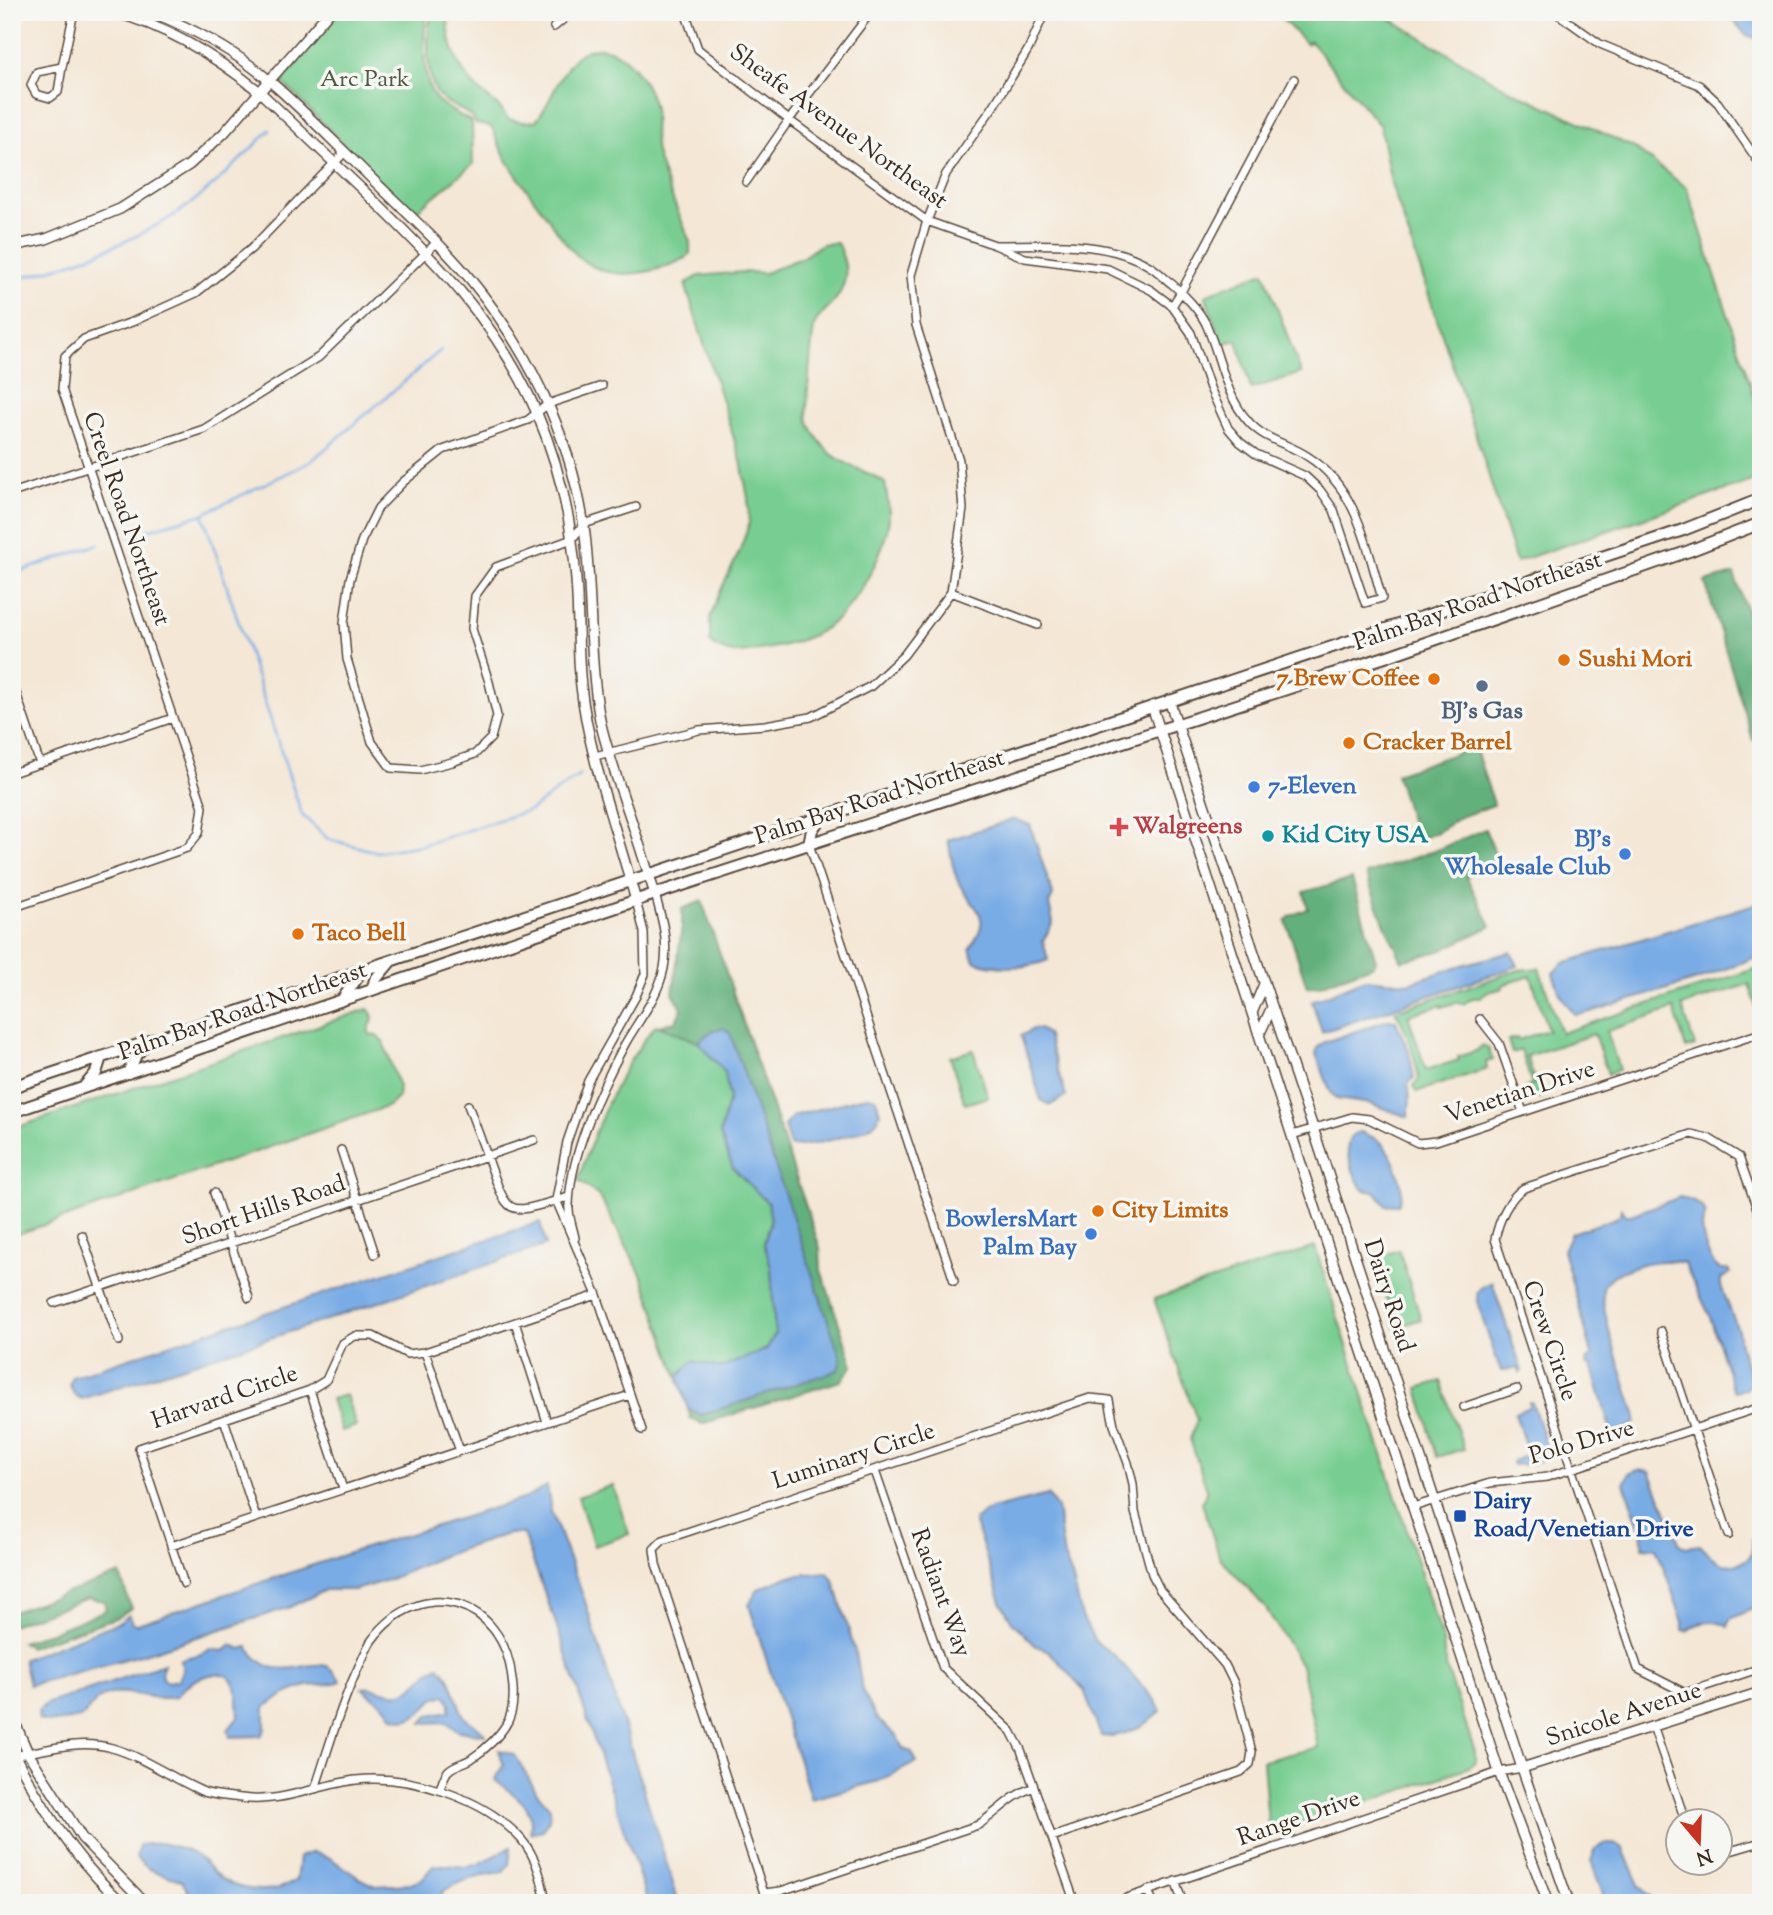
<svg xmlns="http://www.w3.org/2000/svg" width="1773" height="1915" font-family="'Sorts Mill Goudy',serif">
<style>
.green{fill:#78ce92;stroke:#5a7c58;stroke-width:2}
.forest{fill:#62b17c;stroke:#4e6e4d;stroke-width:2}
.water{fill:#79ace5;stroke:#5a6b82;stroke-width:2}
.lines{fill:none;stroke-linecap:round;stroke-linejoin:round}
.stream{stroke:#79ace5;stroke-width:2.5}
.minor-casing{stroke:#574639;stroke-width:10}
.tertiary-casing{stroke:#574639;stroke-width:12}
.secondary-casing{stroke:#574639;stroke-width:14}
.minor{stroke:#fff;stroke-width:7}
.tertiary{stroke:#fff;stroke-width:9}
.secondary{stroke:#fff;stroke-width:10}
.food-dot{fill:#e8710a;stroke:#f6f6f2;stroke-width:2.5}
.service-dot{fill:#5c6f8a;stroke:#f6f6f2;stroke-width:2.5}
.shop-dot{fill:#3f7fe0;stroke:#f6f6f2;stroke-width:2.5}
.health-dot{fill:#e0444e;stroke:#f6f6f2;stroke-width:2.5}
.culture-dot{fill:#0f9aa8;stroke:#f6f6f2;stroke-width:2.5}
.transit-dot{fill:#1a4fb4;stroke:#f6f6f2;stroke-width:2.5}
.labels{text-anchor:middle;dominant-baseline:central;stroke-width:7;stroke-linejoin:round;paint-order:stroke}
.park-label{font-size:24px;fill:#4d5b41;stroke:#f6f6f2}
.street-label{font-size:24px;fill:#3b2a1e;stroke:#f6f6f2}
.food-label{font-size:24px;font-weight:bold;fill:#c56008;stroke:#f6f6f2;text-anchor:start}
.service-label{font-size:24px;font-weight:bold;fill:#4e5e75;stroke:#f6f6f2}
.shop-label{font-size:24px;font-weight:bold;fill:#366cbe;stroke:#f6f6f2;text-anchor:end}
.health-label{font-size:24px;font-weight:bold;fill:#be3a42;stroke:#f6f6f2;text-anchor:start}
.culture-label{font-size:24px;font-weight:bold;fill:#0d838f;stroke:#f6f6f2;text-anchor:start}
.transit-label{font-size:24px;font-weight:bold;fill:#164399;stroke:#f6f6f2;text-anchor:start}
</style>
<rect width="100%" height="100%" fill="#f6f6f2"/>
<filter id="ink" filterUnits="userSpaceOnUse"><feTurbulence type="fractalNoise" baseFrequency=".0143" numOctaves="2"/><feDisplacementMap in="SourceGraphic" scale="14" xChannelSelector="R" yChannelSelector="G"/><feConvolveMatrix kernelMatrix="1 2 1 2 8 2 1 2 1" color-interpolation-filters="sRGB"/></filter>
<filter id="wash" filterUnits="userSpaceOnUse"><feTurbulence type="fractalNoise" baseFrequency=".00686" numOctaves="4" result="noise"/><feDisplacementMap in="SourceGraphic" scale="28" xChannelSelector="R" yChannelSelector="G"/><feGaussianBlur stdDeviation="1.57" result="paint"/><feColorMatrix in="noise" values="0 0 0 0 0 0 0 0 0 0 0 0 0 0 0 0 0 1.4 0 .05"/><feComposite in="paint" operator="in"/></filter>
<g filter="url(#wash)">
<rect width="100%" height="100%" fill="#f4e7d5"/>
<path class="green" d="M339 12H427C423 35 420 85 439 102 449 110 462 116 472 122L473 164 410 216 372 173 282 82Z
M431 12H448C447 43 458 72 481 92 495 105 497 102 508 119L523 122 536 121C552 102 561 67 580 54 614 31 649 79 654 109 656 123 652 138 656 152 664 183 679 212 690 242V253L686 258C654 274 609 284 579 257 564 244 554 226 542 210 523 184 502 158 492 127L476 124C472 111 452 108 441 98 424 82 427 34 431 12Z
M1275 12H1379L1504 87 1633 147 1687 188 1761 417V478L1516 562 1474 429 1391 183 1380 126 1310 41 1307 44Z
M837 243C847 263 850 279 836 299 830 307 820 313 815 324 812 333 805 411 808 420 811 430 822 445 829 452 846 467 867 470 885 483 886 493 889 505 889 515 889 532 881 551 874 566 848 618 823 640 765 649 742 653 729 658 710 642V618L719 594 739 553 749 524 748 498 741 461 686 287 687 283 699 276 743 272 765 273 803 257 822 244Z
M1264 272 1301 373 1251 389 1237 340 1222 344 1205 295Z
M1761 967V981L1759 982 1761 1020 1749 984 1682 1006 1695 1046 1686 1049 1674 1009 1607 1031 1619 1070 1608 1074 1594 1034 1527 1056 1536 1084 1543 1096 1537 1098 1525 1092V1088L1532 1085 1521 1050 1512 1053 1508 1040 1517 1038 1518 1040 1548 1030 1531 976 1502 985 1503 988 1485 993 1481 998H1473L1463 1004 1457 1002 1442 1007V1005L1408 1015 1426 1070 1459 1060 1458 1057 1476 1051 1483 1045 1488 1048 1493 1060 1486 1062 1487 1069 1416 1092 1414 1086 1419 1079C1414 1055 1409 1032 1395 1011L1519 970 1539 968 1561 1033Z
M368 1009 372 1014 373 1020 368 1030 371 1035 377 1036 383 1041 399 1087 398 1097 389 1106 12 1236V1129Z
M656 1025 698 1042 725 1072 729 1098 720 1134 733 1168 768 1203 771 1221 764 1243 771 1267 775 1334 767 1349 721 1368 693 1361 678 1377 643 1278 600 1197 578 1180C597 1125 617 1071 656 1025Z
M973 1050 988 1097 965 1104 950 1057Z
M1315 1247 1443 1642 1445 1663 1475 1752V1762L1469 1767 1269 1836 1263 1761 1318 1747 1301 1665 1265 1607 1220 1558 1202 1503 1207 1490 1190 1439 1197 1420 1154 1299Z
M1399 1250 1421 1319 1395 1328 1375 1258Z
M1441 1381 1464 1449 1437 1457 1418 1388Z
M346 1395 356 1426 341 1431 331 1399Z
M613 1485 629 1534 594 1546 578 1497Z"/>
<path class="forest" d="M1734 574 1761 653V743L1753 740 1705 582Z
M1475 747 1494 805 1460 817 1436 833 1416 840 1396 774Z
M1485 829 1498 860 1466 876 1491 926 1440 951 1402 961 1384 923 1366 874 1439 849Z
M1352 879 1376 961 1372 966 1320 985 1307 987 1286 921 1290 916 1308 909 1304 892Z
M702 901 820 1248 821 1270 853 1365 841 1381 702 1424 691 1419 688 1409 702 1415 837 1370 723 1028 712 1031 698 1042 659 1026 676 1021 682 1008 673 993 682 926V909Z
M120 1574 131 1608 118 1617 29 1647 21 1642 54 1631 106 1610 104 1601 88 1598 12 1625V1612Z"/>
<path class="water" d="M1726 12H1761V40L1746 35Z
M1014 819 1030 825 1053 895 1049 904 1053 922 1043 941 1048 960C1027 969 996 969 974 961L970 948C997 912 969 908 957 879 952 867 951 853 948 840Z
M1761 902V955L1700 979 1587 1013 1575 1015 1560 994 1553 973 1564 963Z
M1511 952 1518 966 1322 1032 1312 1001 1365 979 1409 983 1462 965Z
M1388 1020 1396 1021 1409 1052 1414 1078 1408 1084 1410 1099 1408 1117 1371 1104 1337 1099 1331 1093 1316 1054 1318 1047 1325 1042Z
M723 1028 730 1033 841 1359 838 1370 702 1415 688 1409 678 1377 693 1361 721 1368 767 1349 775 1334 771 1267 764 1243 771 1221 768 1203 733 1168 720 1134 729 1098 725 1072 698 1042 712 1031Z
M1033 1029H1039L1047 1034 1066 1096 1050 1105 1041 1100 1021 1036Z
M868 1096 876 1098 880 1114C879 1117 876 1122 874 1124 860 1134 806 1148 790 1146L784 1126 793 1116Z
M1361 1132C1370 1136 1379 1139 1385 1147 1394 1159 1408 1191 1398 1204L1386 1206 1376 1192 1363 1190C1355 1177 1334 1135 1361 1132Z
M1680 1197C1687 1200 1702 1203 1705 1211 1707 1216 1702 1221 1702 1226 1703 1241 1710 1273 1728 1270L1730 1273 1721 1279V1286L1738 1330 1740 1346 1752 1383 1745 1389 1735 1391 1733 1389 1709 1314 1684 1263C1667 1259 1646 1261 1631 1268 1621 1272 1609 1276 1604 1285 1596 1303 1629 1394 1636 1417V1423L1623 1430 1611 1431 1591 1365H1587L1586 1361 1592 1356 1590 1346 1563 1250 1571 1233 1616 1218 1620 1215 1621 1209 1626 1215H1631Z
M540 1222 546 1245 326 1320 82 1399 74 1395 70 1385 72 1377Z
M1492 1282 1522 1371 1520 1373 1518 1368 1501 1371C1497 1359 1473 1299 1478 1291 1480 1287 1488 1285 1492 1282Z
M1529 1402H1532L1550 1457 1529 1464 1513 1465 1512 1462 1528 1454 1515 1413 1529 1407Z
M1638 1470 1650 1472 1680 1545 1686 1547 1700 1545C1717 1564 1725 1571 1748 1559 1757 1548 1747 1532 1761 1523V1605L1730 1619 1728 1627C1717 1619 1698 1621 1687 1631L1683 1630V1622L1659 1555 1656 1548 1643 1547 1641 1531 1624 1483 1629 1473Z
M547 1486 551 1511 585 1601 679 1903H648L555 1621 523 1534H507L445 1555 388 1580 354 1590H325L290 1607 144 1654 29 1685 23 1659 120 1622 129 1615 132 1623 137 1624 355 1551 526 1498Z
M1048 1495 1057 1508 1064 1557 1072 1576 1082 1617 1095 1641 1115 1656 1155 1700 1161 1711C1150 1725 1119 1739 1101 1736L1084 1690 1049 1651 1036 1646 1012 1622 1001 1602 974 1520 991 1509Z
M827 1572 834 1581 857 1658 862 1690 877 1719 896 1735 903 1749 912 1752 917 1762 879 1781 811 1799 749 1605 758 1589 790 1576Z
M232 1645 241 1649 248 1647C274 1689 310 1655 330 1668 334 1671 338 1677 341 1681 329 1686 319 1684 307 1686 291 1690 278 1697 265 1707V1729L261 1736 230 1737 228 1730 239 1716C238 1706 239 1692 233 1682 222 1663 184 1682 176 1697 141 1704 111 1673 84 1716 70 1720 53 1725 39 1720L38 1711 46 1704 164 1664 161 1673 163 1679 168 1682 178 1680 183 1669 180 1660C191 1655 201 1657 210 1649L224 1651Z
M439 1666C455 1679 454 1699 464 1716 470 1725 479 1724 485 1735L459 1731 445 1722 422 1723 429 1715 450 1711V1703L446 1696C433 1695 431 1703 422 1711 418 1715 412 1718 406 1720L393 1717 387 1708 362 1688C375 1685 388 1696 401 1693 417 1689 424 1672 439 1666Z
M499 1750 515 1755 537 1793 550 1808 549 1820 543 1830 530 1833C536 1805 515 1796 495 1780L504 1766Z
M161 1843C173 1846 187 1849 197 1856 206 1863 213 1873 222 1879 242 1892 277 1895 296 1880L299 1857 313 1852 330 1858 359 1878 376 1886 411 1884 422 1879 433 1866 443 1865 466 1867 479 1864 511 1847 509 1864 503 1872C479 1875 462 1880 442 1892V1903H195L182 1881C160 1872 155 1876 136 1858L139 1845Z
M1603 1844H1613L1622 1847 1639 1885 1657 1903H1606L1591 1861 1595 1850Z"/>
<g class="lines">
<path class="stream" d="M12 279C63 270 139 239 182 210 214 187 242 158 270 130
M203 514 302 815 328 839 377 852 422 845 530 810 580 775
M129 535 203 514 310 462 441 350
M12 572H19L99 544"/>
</g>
</g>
<g filter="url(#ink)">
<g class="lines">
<g class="minor-casing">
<path id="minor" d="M685 12 698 49 789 120 927 221 995 245 1025 258 1108 269 1151 290 1172 306 1191 333 1210 388 1228 428 1240 442 1256 454 1305 476 1320 490 1334 510 1365 603 1382 598C1366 545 1357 487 1307 456 1287 443 1264 440 1248 421 1225 396 1220 355 1206 324 1199 310 1184 294 1172 284 1165 279 1159 272 1151 267 1106 239 1047 245 995 245
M1555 12 1600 44 1699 85 1718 103 1758 161H1761
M554 27 572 12
M62 67 58 92 50 98 36 94 31 85 37 72Z
M62 67 74 12
M746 182 789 120 871 12
M1172 306 1181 292 1294 79
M602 386 548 404 528 420 443 450 403 482 378 508 362 540 350 579 344 623 347 659 372 742 391 768 420 770 452 762 475 754 491 738 497 716 489 682 472 629 475 596 496 567 572 539 584 524 636 507
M12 493 204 429 319 357 437 242
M951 592 1038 625
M12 681 40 764
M595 756 699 730 765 725 811 717 871 686 904 655 951 592 963 509 959 460 916 325 911 275 927 221 946 174 993 107 1028 50 1045 12
M12 773 173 718
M809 844 954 1281
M636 901 644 932 645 974 636 996 588 1081 567 1142 556 1200 597 1295 642 1430
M12 908 187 848 199 833 203 807 62 389 65 356 84 339 132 322 196 293 251 249 345 152
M1480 1019 1499 1043 1523 1112
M468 1105 487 1156 534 1140
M1292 1135 1352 1117 1369 1119 1418 1143 1436 1141 1761 1033
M341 1150 375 1254
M214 1193 249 1298
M1761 1220 1739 1157 1708 1138 1691 1134 1524 1188C1508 1198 1499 1221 1495 1239L1638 1669 1685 1693 1761 1668
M82 1235 119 1341
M575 1238C573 1227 568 1216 569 1206 570 1154 600 1090 625 1044 639 1019 658 998 664 968 669 942 662 919 655 894
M54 1303 487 1156C510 1220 504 1215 569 1197
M515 1322 547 1422
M1661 1331 1729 1535
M425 1352 460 1451
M310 1390 343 1489
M1464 1407 1517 1389
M224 1419 256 1518
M875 1471 943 1668 1011 1731 1021 1750 1075 1903
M1413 1507 1490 1483 1547 1477 1761 1407
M171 1546 630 1395
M184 1584 139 1448 310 1390 326 1380 343 1343 355 1336H373L407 1354 425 1352 597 1295
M1653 1726 1685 1820
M13 1756C46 1750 78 1739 112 1748 142 1756 175 1780 204 1792 215 1796 229 1796 241 1798 280 1804 317 1785 356 1780 409 1774 485 1798 521 1839 537 1857 542 1880 546 1903
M1034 1787C1011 1795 998 1812 978 1825L781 1891 764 1893 656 1564 654 1549 663 1540 1090 1398 1109 1400 1114 1425 1128 1463 1133 1484 1135 1512 1152 1574 1160 1590 1225 1665 1234 1683 1252 1752 1250 1764 1241 1772 1052 1837
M315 1789C329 1747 341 1703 360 1664 364 1656 367 1647 372 1640 421 1574 504 1598 512 1679 514 1691 514 1709 508 1721 501 1735 485 1750 471 1759 465 1763 453 1765 448 1771 444 1775 442 1785 439 1790
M1720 1854 1761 1842
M1175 1881 1183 1903
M1148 1890 1153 1903
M1112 1903 1499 1772 1522 1768"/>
</g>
<g class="tertiary-casing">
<path id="tertiary" d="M113 12C167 26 218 58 261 93 297 127 332 161 368 195 436 261 497 322 536 411 559 464 572 522 576 580 579 615 577 651 581 686 589 759 617 830 636 901
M151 12C194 29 237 52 272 83 303 110 332 140 361 168 398 205 438 240 471 280 528 350 571 436 584 527 593 591 588 656 600 720 606 748 616 775 625 802 636 833 645 863 655 894
M12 246 46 239 120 209 189 165 224 133 329 12
M1169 700 1313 1128 1522 1768 1569 1903
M1152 706 1499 1772 1548 1903
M1252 1013 1264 984
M1259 1035 1272 1007
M12 1716 28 1753 82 1838 145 1903
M12 1750C40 1805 76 1862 123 1903
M1522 1768 1761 1692"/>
</g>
<g class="secondary-casing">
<path id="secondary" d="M809 844 812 830 821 817
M372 990 375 980 390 962
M342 1000 357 978 355 972
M128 1073 136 1055 146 1044
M12 1087 1683 530 1761 499
M84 1087 96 1073 101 1057
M12 1112 655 894 1388 656 1689 551 1761 523"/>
</g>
<use href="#minor" class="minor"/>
<use href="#tertiary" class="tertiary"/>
<use href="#secondary" class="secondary"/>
</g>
</g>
<g class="food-dot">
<circle cx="1564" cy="660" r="7"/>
<circle cx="1434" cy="679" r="7"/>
<circle cx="1349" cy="743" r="7"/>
<circle cx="298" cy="934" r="7"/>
<circle cx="1098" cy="1211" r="7"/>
</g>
<circle class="service-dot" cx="1482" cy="686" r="7"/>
<g class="shop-dot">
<circle cx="1254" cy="787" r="7"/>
<circle cx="1625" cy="854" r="7"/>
<circle cx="1091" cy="1234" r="7"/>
</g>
<path class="health-dot" d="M1115.5 816.5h7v7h7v7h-7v7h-7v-7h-7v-7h7z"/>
<circle class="culture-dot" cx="1268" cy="836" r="7"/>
<rect class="transit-dot" x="1453" y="1509" width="14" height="14" rx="3.5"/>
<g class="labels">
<g class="park-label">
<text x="365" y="80">Arc Park</text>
</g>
<g class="street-label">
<text transform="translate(838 127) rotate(36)">Sheafe Avenue Northeast</text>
<text transform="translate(126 519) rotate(71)">Creel Road Northeast</text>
<text transform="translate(1478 602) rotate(-19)">Palm Bay Road Northeast</text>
<text transform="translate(880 798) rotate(-18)">Palm Bay Road Northeast</text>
<text transform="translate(243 1012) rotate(-19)">Palm Bay Road Northeast</text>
<text transform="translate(1520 1093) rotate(-18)">Venetian Drive</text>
<text transform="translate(264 1211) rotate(-19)">Short Hills Road</text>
<text transform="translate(1388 1296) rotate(72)">Dairy Road</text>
<text transform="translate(1549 1341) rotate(71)">Crew Circle</text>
<text transform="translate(225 1398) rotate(-19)">Harvard Circle</text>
<text transform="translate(1582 1443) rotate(-16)">Polo Drive</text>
<text transform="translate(854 1457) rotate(-18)">Luminary Circle</text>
<text transform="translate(940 1593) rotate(70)">Radiant Way</text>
<text transform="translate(1624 1715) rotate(-18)">Snicole Avenue</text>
<text transform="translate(1299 1819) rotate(-19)">Range Drive</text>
</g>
<g class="food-label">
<text x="1578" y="660">Sushi Mori</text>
<text x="1420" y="679" text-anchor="end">7 Brew Coffee</text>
<text x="1363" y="743">Cracker Barrel</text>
<text x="312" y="934">Taco Bell</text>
<text x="1112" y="1211">City Limits</text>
</g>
<g class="service-label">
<text x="1482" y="712">BJ's Gas</text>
</g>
<g class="shop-label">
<text x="1268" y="787" text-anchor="start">7-Eleven</text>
<text x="1611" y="840">BJ's<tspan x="1611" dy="28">Wholesale Club</tspan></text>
<text x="1077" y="1220">BowlersMart<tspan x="1077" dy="28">Palm Bay</tspan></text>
</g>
<g class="health-label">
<text x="1133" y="827">Walgreens</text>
</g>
<g class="culture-label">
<text x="1282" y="836">Kid City USA</text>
</g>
<g class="transit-label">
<text x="1474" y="1502">Dairy<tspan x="1474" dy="28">Road/Venetian Drive</tspan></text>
</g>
</g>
<rect width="1773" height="1915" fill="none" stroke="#f6f6f2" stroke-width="42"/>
<g transform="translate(1699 1842) rotate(161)"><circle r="33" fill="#f6f6f2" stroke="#aba49d" stroke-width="2"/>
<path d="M0-5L12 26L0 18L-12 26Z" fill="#c8321e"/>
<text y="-10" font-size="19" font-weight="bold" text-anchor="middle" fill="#3b2a1e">N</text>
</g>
</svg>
